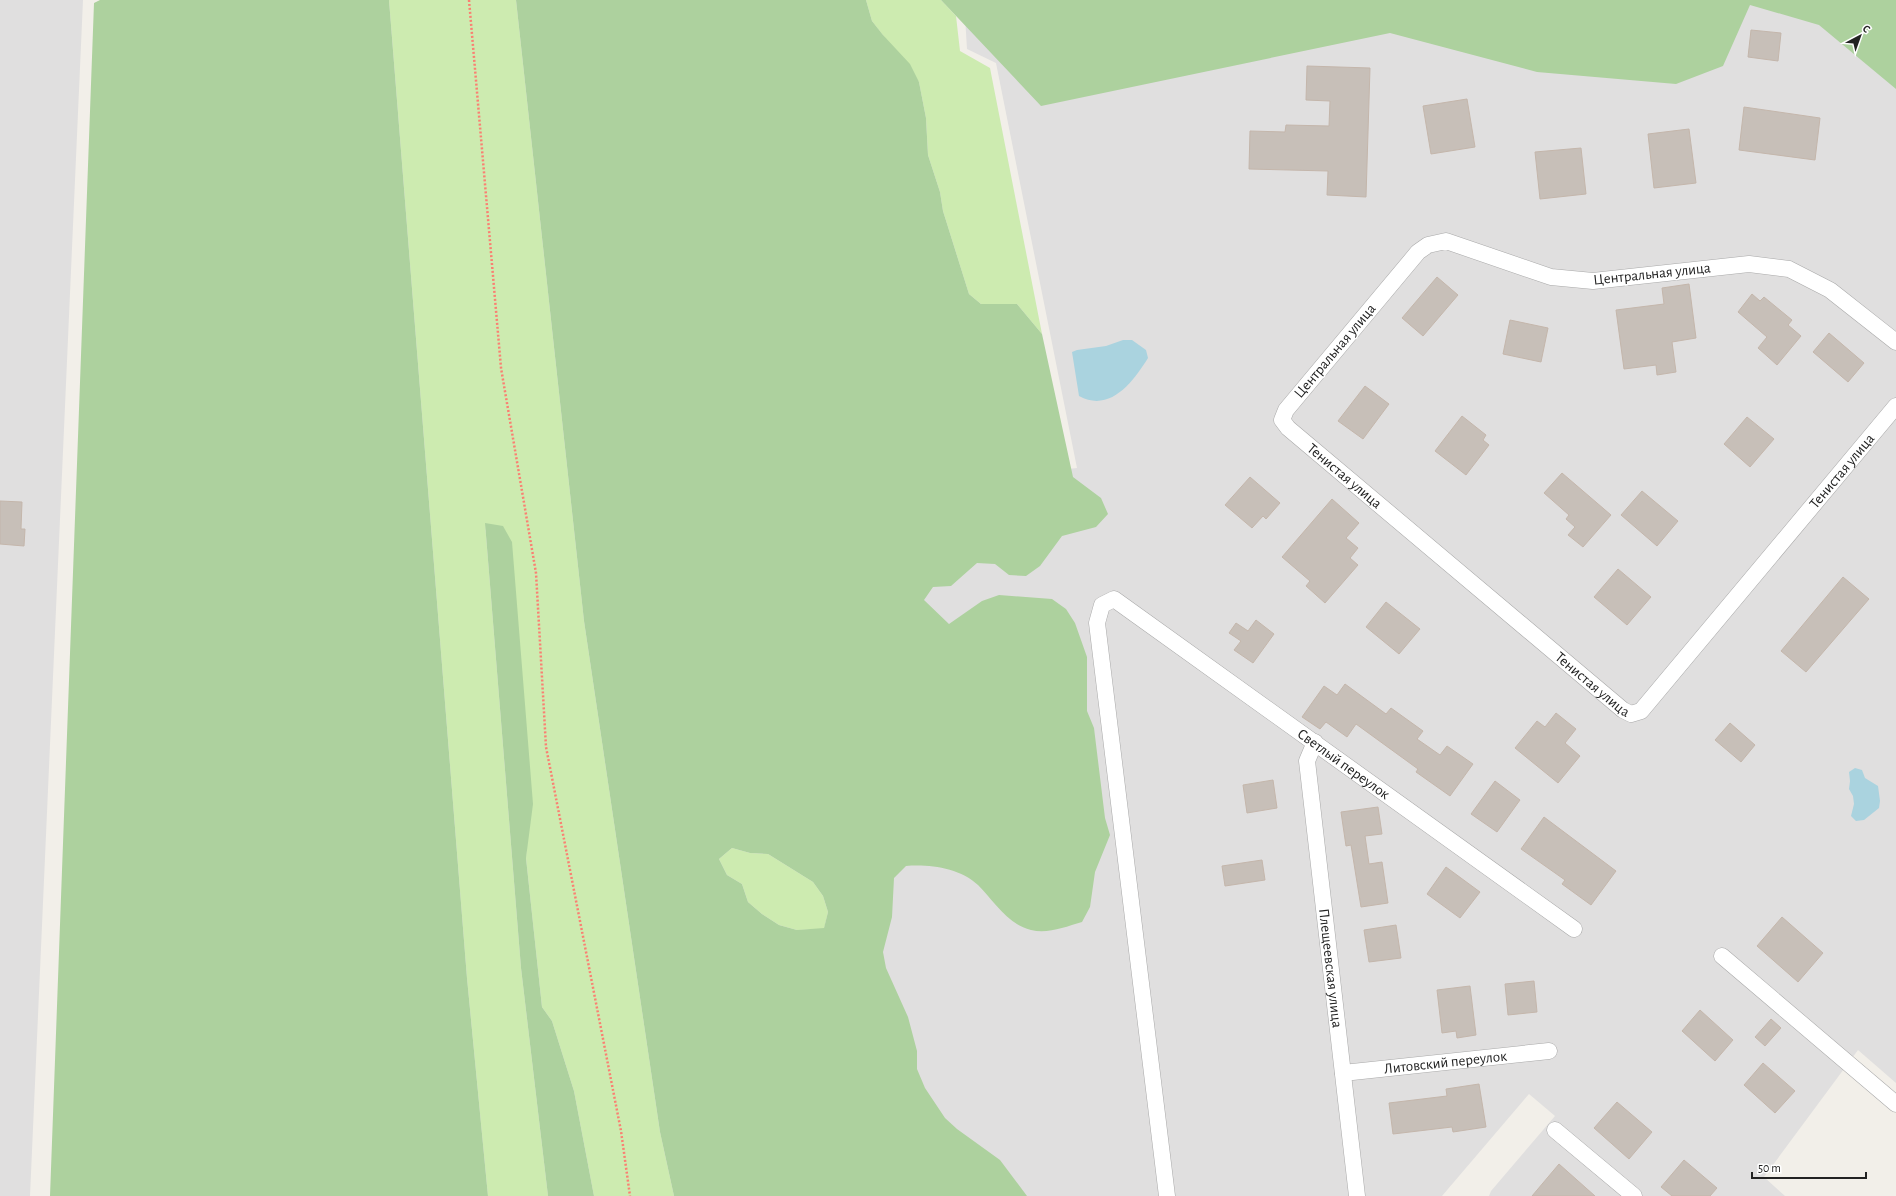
<svg xmlns="http://www.w3.org/2000/svg" width="1896" height="1196" font-family="'Alegreya Sans',sans-serif">
<style>
.residential{fill:#e0dfdf}
.grass{fill:#cdebb0}
.forest{fill:#add19e;fill-rule:evenodd}
.water{fill:#aad3df}
.building{fill:#c7bfb8;stroke:#c4b6ab}
.lines{fill:none;stroke-linecap:round;stroke-linejoin:round}
.minor-casing{stroke:#a9a9a9;stroke-width:17}
.path{stroke:#fa8072;stroke-width:2.5;stroke-dasharray:2 2;stroke-linecap:butt}
.minor{stroke:#fff;stroke-width:16}
.labels{text-anchor:middle;dominant-baseline:central;stroke-width:3;stroke-linejoin:round;paint-order:stroke}
.street-label{font-size:15px;fill:#222;stroke:#fff}
</style>
<rect width="100%" height="100%" fill="#f2efe9"/>
<path class="residential" d="M0 0H83L30 1196H0Z
M964 0H1807L1896 73V1083L1858 1050 1764 1177 1785 1196H1489L1491 1191 1555 1116 1529 1094 1442 1196H863L788 500 1077 468 996 63 967 49Z"/>
<path class="grass" d="M389 0H516L584 621 660 1132 674 1196H594L574 1091 552 1021 542 1007 526 858 527 841 485 523 521 968 548 1196H488L467 978Z
M866 0H941L956 16 960 51 990 68 1042 334 1017 304H981L969 294 943 211 940 192 928 155 926 118 919 82 872 21Z
M732 848 750 853 768 854 813 882 823 896 828 912 824 929 797 930 779 925 762 914 748 902 742 884 727 875 719 859Z"/>
<path class="forest" d="M100 0H389L467 978 488 1196H50L94 3Z
M516 0H866L872 21 883 35 910 64 919 82 926 118 928 155 940 192 943 211 969 294 981 304H1017L1042 334 1073 477 1101 498 1108 514 1096 527 1062 536 1040 566 1026 576 1009 575 995 564 977 563 951 586 933 587 924 600 949 624 982 601 999 595 1052 599 1066 609 1075 623 1087 657V711L1094 728 1105 818 1110 835 1095 872 1090 907 1082 922C1065 927 1048 934 1031 930 1007 924 994 901 978 885 960 868 929 864 906 866L894 878 892 917 883 952 886 968 908 1017 917 1051V1069L925 1088 945 1118 957 1129 1000 1160 1027 1196H674L660 1132 584 621ZM732 848 750 853 768 854 813 882 823 896 828 912 824 928 797 930 779 925 762 914 748 902 742 884 727 875 719 859Z
M941 0H1896V89L1819 25 1750 5 1723 66 1676 84 1537 72 1390 33 1041 106Z
M485 523 503 526 512 542 533 804 526 858 542 1007 552 1021 574 1091 594 1196H548L521 968Z"/>
<path class="water" d="M1123 340H1132L1146 350 1148 358C1133 382 1110 413 1079 396L1072 352 1077 350 1106 346Z
M1855 768 1862 770 1865 778 1878 786 1880 801 1879 808 1864 820 1856 821 1851 816 1854 804 1853 796 1849 789 1850 781 1849 772Z"/>
<path class="building" d="M1751 30 1781 33 1778 61 1748 57Z
M1307 66 1370 68 1366 197 1327 195 1328 171 1249 169 1250 131 1285 132 1286 125 1329 126 1330 101 1306 100Z
M1467 99 1475 147 1431 154 1423 106Z
M1744 107 1820 118 1815 160 1739 150Z
M1689 129 1696 183 1654 188 1648 134Z
M1581 148 1586 194 1540 199 1535 152Z
M1437 277 1458 295 1423 336 1402 318Z
M1689 284 1696 338 1672 342 1676 372 1657 375 1656 365 1624 369 1616 310 1664 304 1662 288Z
M1752 294 1760 301 1764 297 1792 320 1788 325 1801 336 1777 365 1758 348 1767 337 1738 312Z
M1510 320 1548 328 1541 362 1503 354Z
M1829 333 1864 363 1848 382 1813 352Z
M1365 386 1389 404 1363 439 1338 421Z
M1462 416 1486 435 1483 440 1489 445 1466 475 1435 451Z
M1747 417 1774 439 1750 467 1724 444Z
M1562 473 1611 515 1583 547 1568 535 1575 527 1566 519 1569 515 1544 493Z
M1250 477 1280 503 1266 519 1263 516 1252 528 1225 505Z
M1642 491 1678 521 1657 546 1621 515Z
M1332 499 1359 523 1346 538 1358 548 1350 558 1358 565 1325 603 1306 586 1310 581 1282 557Z
M0 501 22 502 21 529H25L24 546 0 544Z
M1618 569 1651 597 1627 625 1594 597Z
M1843 577 1869 599 1806 672 1781 651Z
M1386 602 1420 629 1399 654 1366 627Z
M1256 620 1274 634 1253 663 1234 650 1241 641 1229 633 1236 623 1248 631Z
M1345 684 1386 714 1391 708 1423 731 1417 739 1440 755 1447 746 1473 764 1450 796 1416 772 1418 769 1356 724 1347 737 1326 722 1320 729 1302 717 1324 686 1337 695Z
M1556 713 1576 729 1565 743 1580 756 1558 783 1515 748 1537 721 1545 727Z
M1730 723 1755 745 1741 762 1715 740Z
M1273 780 1277 808 1247 813 1243 785Z
M1495 781 1520 800 1497 832 1471 814Z
M1378 807 1382 834 1365 836 1369 864 1382 862 1388 903 1361 907 1351 845 1346 846 1341 812Z
M1544 817 1616 871 1591 905 1562 884 1565 880 1521 849Z
M1262 860 1265 880 1225 886 1222 866Z
M1446 867 1480 892 1460 918 1427 894Z
M1782 917 1823 953 1798 982 1757 946Z
M1396 925 1401 958 1369 962 1364 930Z
M1534 981 1537 1012 1508 1015 1505 984Z
M1470 986 1476 1035 1457 1038 1456 1031 1442 1033 1437 990Z
M1700 1010 1733 1040 1715 1061 1682 1031Z
M1771 1019 1781 1028 1765 1046 1755 1037Z
M1763 1063 1795 1091 1775 1113 1744 1085Z
M1479 1084 1486 1127 1453 1132 1452 1127 1393 1134 1389 1103 1447 1096 1446 1089Z
M1617 1102 1652 1132 1629 1159 1594 1128Z
M1684 1160 1717 1188 1710 1196H1672L1661 1187Z
M1559 1164 1595 1196H1532Z"/>
<g class="lines">
<g class="minor-casing">
<g id="minor">
<path id="s1" d="M1896 342 1830 290 1789 269 1749 264 1593 281 1551 277 1446 241 1428 245 1418 252 1286 410 1282 420 1288 428 1623 710 1631 714 1641 711 1896 406"/>
<path id="s2" d="M1315 742 1307 761 1357 1196"/>
<path d="M1722 956 1896 1104"/>
<path id="s3" d="M1343 1073 1549 1051"/>
<path d="M1555 1130 1634 1196"/>
<path id="s4" d="M1167 1196 1097 623 1102 605 1114 599 1574 929"/>
</g>
</g>
<path class="path" d="M469 0 501 368 536 573 546 747 621 1131 630 1196"/>
<use href="#minor" class="minor"/>
</g>
<g class="labels">
<g class="street-label">
<text transform="translate(1652 274) rotate(-6)">Центральная улица</text>
<text transform="translate(1335 351) rotate(-50)">Центральная улица</text>
<text stroke="none"><textPath href="#s1" startOffset="1508">Тенистая улица</textPath></text>
<text stroke="none"><textPath href="#s1" startOffset="812">Тенистая улица</textPath></text>
<text stroke="none"><textPath href="#s1" startOffset="1136">Тенистая улица</textPath></text>
<text stroke="none"><textPath href="#s4" startOffset="892">Светлый переулок</textPath></text>
<text stroke="none"><textPath href="#s2" startOffset="229">Плещеевская улица</textPath></text>
<text stroke="none"><textPath href="#s3" startOffset="103">Литовский переулок</textPath></text>
</g>
</g>
<g transform="translate(1860 36) rotate(41)" stroke="#ffffff" stroke-width="3" paint-order="stroke">
<path d="M0-3L7 15L0 10L-7 15Z" fill="#222222"/>
<text y="-6" font-size="11" font-weight="bold" text-anchor="middle" fill="#222222">С</text>
</g>
<path d="M1752 1172v6h114v-6" fill="none" stroke="#222222" stroke-width="2"/>
<text x="1758" y="1172" font-size="12" fill="#222222" stroke="#ffffff" stroke-width="3" paint-order="stroke">50 m</text>
</svg>
